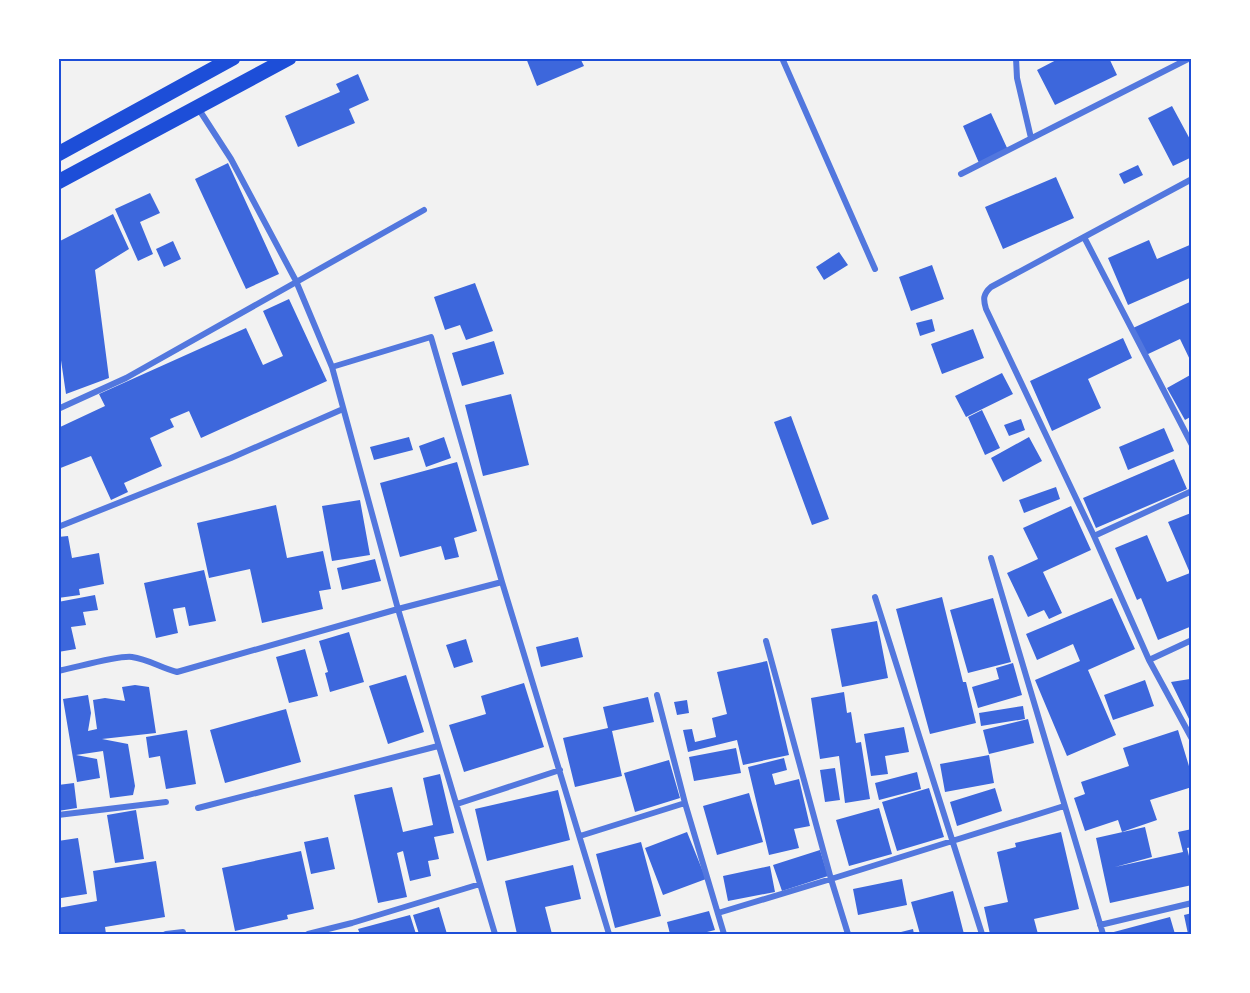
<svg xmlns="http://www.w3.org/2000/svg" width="1250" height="993" font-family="'Source Serif 4',serif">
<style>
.building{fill:#3d67dc}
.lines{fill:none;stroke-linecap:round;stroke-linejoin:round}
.minor{stroke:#5277de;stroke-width:6}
.primary{stroke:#1d4ed8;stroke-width:15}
.neatline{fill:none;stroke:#1d4ed8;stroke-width:2}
</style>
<rect width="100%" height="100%" fill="#f2f2f2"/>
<path class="building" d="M526 58H580L584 66 537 86Z
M1060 58H1109L1117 75 1055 105 1037 70Z
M358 74 369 100 349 109 355 123 298 147 285 116 340 92 336 84Z
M1172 106 1192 143V157L1173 166 1148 118Z
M991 113 1008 150 979 163 963 126Z
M228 163 279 274 246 289 195 179Z
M1138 165 1143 175 1124 184 1119 174Z
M1056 177 1074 218 1003 249 985 207Z
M150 193 160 213 140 222 153 254 138 261 115 209Z
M113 214 129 249 95 270 109 378 66 394 58 340V242Z
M1149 240 1157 259 1192 244V277L1128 305 1108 258Z
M173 241 181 259 164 267 156 249Z
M839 252 848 265 824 280 816 267Z
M932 265 944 299 911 311 899 277Z
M475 283 493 331 466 340 460 325 445 330 434 297Z
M289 299 327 381 201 438 189 411 170 419 174 427 150 438 162 466 124 483 128 492 111 500 91 456 58 469V428L105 406 99 394 246 328 263 365 283 356 263 311Z
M1192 301V328L1189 329 1192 333V364L1180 339 1146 355 1133 328Z
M932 319 935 331 920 336 916 323Z
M973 329 984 358 942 374 931 344Z
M1123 338 1132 358 1088 379 1101 408 1052 431 1030 381Z
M494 341 504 374 462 386 452 353Z
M1002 373 1013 394 966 417 955 396Z
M1192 374V416L1185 420 1167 388Z
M511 394 529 465 483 476 465 405Z
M982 410 1000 448 985 455 968 417Z
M791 416 829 519 812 525 774 422Z
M1021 419 1025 430 1009 436 1004 425Z
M1164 428 1174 451 1128 470 1119 447Z
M409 437 413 450 374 460 370 447Z
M444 437 451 458 426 467 419 446Z
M1029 437 1042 461 1003 482 991 458Z
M1174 459 1187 489 1096 528 1083 498Z
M457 462 477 531 454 538 459 557 445 560 441 546 400 557 380 483Z
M1056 487 1060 499 1024 513 1019 500Z
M360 500 370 555 332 561 322 506Z
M276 505 287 558 323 551 331 589 319 591 323 609 262 623 250 569 209 578 197 523Z
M1071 506 1091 550 1043 572 1062 613 1049 619 1044 610 1028 617 1007 573 1038 559 1023 528Z
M1191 513 1192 626 1158 640 1141 598 1137 600 1115 548 1147 535 1167 582 1190 573 1168 522Z
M68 536 72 558 99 553 104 584 79 589 80 595 58 598V537Z
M375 559 381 581 342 590 337 568Z
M204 570 216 621 189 626 185 607 173 609 178 633 156 638 144 583Z
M95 595 98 610 83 612 86 625 71 627 76 649 58 652V602Z
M942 597 963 682H966L976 723 930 734 896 609Z
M993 598 1011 662 968 673 950 610Z
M1112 598 1135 649 1088 670 1116 735 1067 756 1035 680 1080 661 1073 644 1037 660 1026 634Z
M877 621 888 678 842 687 831 629Z
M349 632 364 682 330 692 325 673 328 672 319 641Z
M578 637 583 657 541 667 536 647Z
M466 639 473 662 454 668 446 645Z
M305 649 318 696 289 703 276 657Z
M767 661 789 755 743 765 737 740 688 752 683 730 692 729 695 742 716 737 712 718 727 714 717 672Z
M1013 663 1022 695 978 708 972 687 999 679 996 668Z
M406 675 424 732 388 744 369 686Z
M1190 679 1192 721H1190L1171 682Z
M1145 680 1154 706 1113 720 1104 695Z
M524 683 544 747 464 772 449 725 486 714 481 696Z
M135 685 149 687 156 733 102 739 128 744 135 786 133 795 110 798 103 751 76 755 97 759 100 778 77 782 63 699 88 695 91 713 88 731 97 729 93 700 105 698 125 701 122 687Z
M844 692 847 713 851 712 856 743 861 742 870 799 845 803 839 756 820 759 811 698Z
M648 697 654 722 612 731 622 776 575 787 563 738 608 728 603 707Z
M687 700 689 713 677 715 674 702Z
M1023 706 1025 719 981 726 979 713Z
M286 709 301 762 225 783 210 730Z
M1028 719 1034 743 989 754 983 730Z
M904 727 909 752 885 756 888 774 871 776 864 734Z
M187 730 196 784 166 789 160 756 149 758 146 737Z
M1178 730 1192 776V787L1150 800 1157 820 1122 832 1118 820 1085 831 1074 798 1085 794 1081 782 1129 766 1123 748Z
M736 748 741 773 694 781 689 757Z
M989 755 994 783 945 792 940 764Z
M784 758 787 770 772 774 775 785 799 779 810 826 794 829 799 848 769 855 748 767Z
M669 760 680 798 635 812 624 773Z
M835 768 840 800 825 802 820 770Z
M917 772 921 789 879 800 875 783Z
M440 774 454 833 434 837 439 859 428 861 431 876 410 881 403 851 397 853 407 897 378 903 354 795 392 787 403 832 433 825 423 778Z
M74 783 77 808 58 811V785Z
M929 788 944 837 897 851 882 802Z
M995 788 1002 811 957 826 950 802Z
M558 790 570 840 487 861 475 809Z
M749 793 763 842 717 855 703 806Z
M879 808 892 854 849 866 836 820Z
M136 810 144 859 115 863 107 815Z
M1145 827 1152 857 1115 867 1183 852 1178 832 1192 829V847L1187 848 1192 868V885L1110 903 1096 838Z
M687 832 706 879 663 895 645 848Z
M1061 832 1079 909 1034 919 1038 934H990L984 907 1008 902 997 852 1016 847 1015 843Z
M328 837 335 869 311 874 304 842Z
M78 838 87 894 61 898 58 882V841Z
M641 842 661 916 615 928 596 854Z
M820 850 828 876 782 891 773 865Z
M301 851 314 909 287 915 288 919 235 931 222 868Z
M156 861 165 917 105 927 106 934H58V908L97 901 93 871Z
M573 865 581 899 545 907 552 934H517L505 881Z
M770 866 775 892 728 901 723 876Z
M902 879 907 905 858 915 853 889Z
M953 891 964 934H920L911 902Z
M439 907 447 934H419L413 915Z
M709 911 715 930 699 934H670L667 922Z
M1192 913V934H1188L1184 915Z
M410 915 416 934H360L358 929Z
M1170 917 1175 934H1110V933Z
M913 929 914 934H893Z"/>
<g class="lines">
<path class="minor" d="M782 58 875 269
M1016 58 1017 78 1031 138
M198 108 231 159 296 281 332 367 431 337 502 582 609 934
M961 174 1190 58
M1192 179 991 287C983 294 983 299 986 309L1094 536 1149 660 1192 739
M1084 237 1192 445
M332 367 398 609 495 934
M58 409 126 378 424 210
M58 527 231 458 343 409
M1094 536 1192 491
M991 558 1103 934
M875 597 982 934
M766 641 831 879 1064 806
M1149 660 1192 640
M58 671C75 668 118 655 132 657 148 659 161 668 177 672L398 609 502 582
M657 695 685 803 724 934
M457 804 560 770
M198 808 438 746
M58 815 166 802
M580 836 685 803
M718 913 831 879 848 934
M1100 925 1192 903
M166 934 183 932
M308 934 352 923 480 884"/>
<path class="primary" d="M58 154 233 58
M58 182 289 58"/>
</g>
<rect width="1250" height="993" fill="none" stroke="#ffffff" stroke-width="120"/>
<rect x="60" y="60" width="1130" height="873" class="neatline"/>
</svg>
